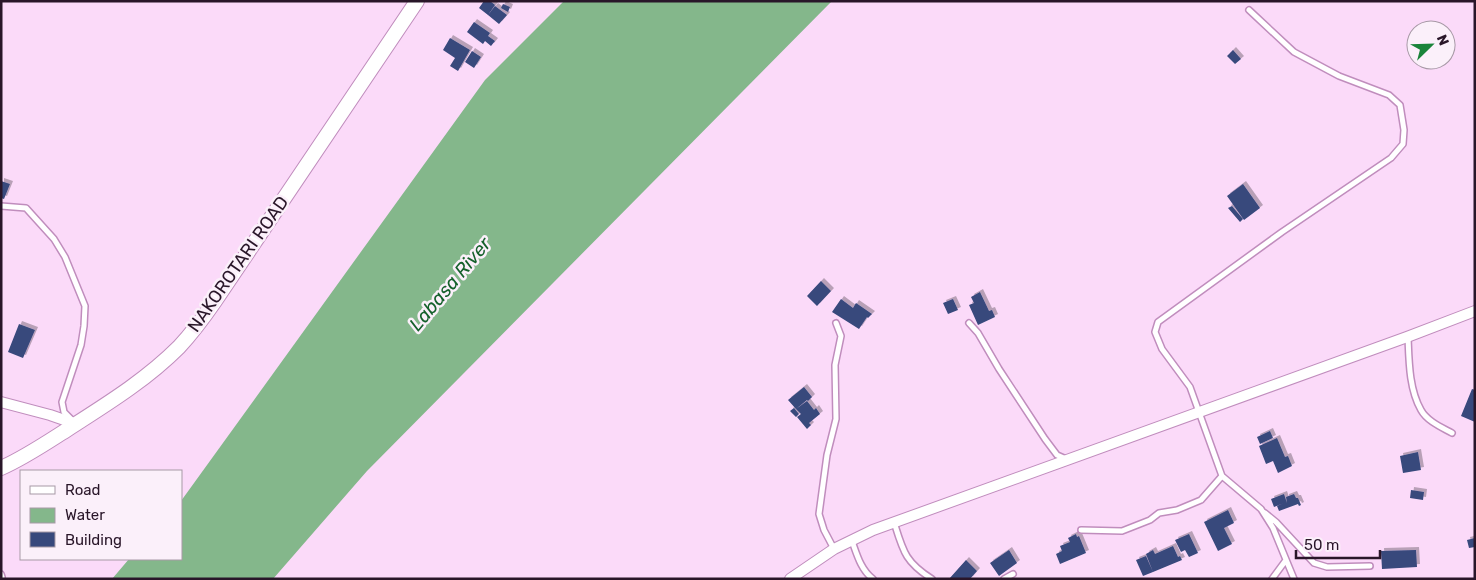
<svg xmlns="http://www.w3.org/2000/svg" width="1476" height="580" font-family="Rubik,sans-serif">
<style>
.water{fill:#84b78b}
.building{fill:#37487c;filter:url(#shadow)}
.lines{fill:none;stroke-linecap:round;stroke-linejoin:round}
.lane-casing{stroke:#c08dbd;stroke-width:8}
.street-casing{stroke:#c08dbd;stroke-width:12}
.secondary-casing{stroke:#c08dbd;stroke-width:16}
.lane{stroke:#fff;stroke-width:5}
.street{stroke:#fff;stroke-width:10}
.secondary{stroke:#fff;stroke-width:14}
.labels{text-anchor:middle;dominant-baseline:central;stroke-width:5;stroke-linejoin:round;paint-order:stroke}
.street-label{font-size:18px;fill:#291629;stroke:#fbf0fa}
.water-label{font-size:19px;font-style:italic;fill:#15612b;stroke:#fbf0fa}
</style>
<defs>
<filter id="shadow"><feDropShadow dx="3" dy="-3" stdDeviation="0" flood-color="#0004"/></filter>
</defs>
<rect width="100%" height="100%" fill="#fbdaf9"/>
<path class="water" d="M564 1H832L367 471 273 579H112L129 559H181V501L485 80Z"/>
<path class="building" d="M484 1H490L495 5 488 15 479 8Z
M503 4 510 7 508 12 501 8Z
M495 6 507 15 499 24 488 15Z
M474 22 490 33 488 36 495 41 491 46 485 41 483 44 467 32Z
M450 38 470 50 458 71 450 66 455 58 443 50Z
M1233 50 1241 59 1235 64 1227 56Z
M472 51 481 57 474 68 465 62Z
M1 181 10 184 4 199 1 198Z
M1243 184 1260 208 1244 220 1227 196Z
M1232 206 1243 219 1240 222 1228 208Z
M821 281 831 291 817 306 807 296Z
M980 292 989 311 992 310 995 317 978 325 969 305 974 303 971 297Z
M841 299 853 308 856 303 872 314 868 318 867 317 859 329 832 312Z
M953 299 958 310 948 314 943 303Z
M19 324 35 330 23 358 8 352Z
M804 387 812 397 808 401 807 400 796 409 788 400Z
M1472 389 1475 390V422L1461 416Z
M807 401 814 410 816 408 820 414 809 423 811 425 807 429 797 417 801 414 796 409Z
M794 408 799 414 796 417 790 411Z
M1270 431 1273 438 1260 444 1257 437Z
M1277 438 1285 457 1288 456 1292 466 1278 473 1273 461 1266 464 1259 446Z
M1418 452 1421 470 1403 473 1400 456Z
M1411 490 1424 492 1423 500 1410 498Z
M1284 494 1287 503 1286 497 1294 494 1296 498H1298L1301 505 1299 506 1298 504 1279 511 1277 506 1284 503 1274 507 1271 499Z
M1228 510 1234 523 1224 528 1232 544 1218 551 1204 522Z
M1076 534 1077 537 1079 536 1086 553 1060 564 1056 554 1062 551 1060 546 1070 542 1068 538Z
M1189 534 1198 553 1189 557 1185 550 1181 552 1175 540Z
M1475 538V547L1469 548 1467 540Z
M1173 546 1178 557 1180 556 1182 560 1153 572 1146 554 1153 550 1155 554Z
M1009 550 1017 563 999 576 990 563Z
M1416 550 1417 567 1382 569 1381 551Z
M1146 556 1153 572 1143 576 1136 560Z
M966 560 977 571 970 579H949Z"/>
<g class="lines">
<g class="lane-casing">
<path id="lane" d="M1249 10 1294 52 1339 76 1389 95 1400 105 1404 130 1403 144 1391 158 1282 232 1158 322 1155 332 1162 349 1190 387 1222 476 1261 509 1273 528 1294 579
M1 206 26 208 54 239 65 257 85 306 84 326 81 345 62 402 64 412 72 420
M969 323 978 333 999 369 1045 439 1057 455 1066 459
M1408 337C1409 361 1409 389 1421 410 1427 421 1441 427 1452 433
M1265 513 1276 522 1314 563 1327 567 1370 566
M894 522C903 551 905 562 932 579
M1081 530 1122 531 1150 520 1159 513 1177 510 1201 500 1222 476
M852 541C857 555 861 570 873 579
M834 549 824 530 819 514 827 455 836 419 835 365 841 336 836 323
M1 574 2 577
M1004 579 1013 574
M1272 579 1286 560"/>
</g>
<g class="street-casing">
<path id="street" d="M1 402 50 415 76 424
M790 579 834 549 873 530 1407 337 1475 311"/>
</g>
<g class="secondary-casing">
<path id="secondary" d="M1 468C24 458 46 443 68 429 107 404 146 380 179 347 192 333 204 317 215 301L417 1"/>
</g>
<use href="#lane" class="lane"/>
<use href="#street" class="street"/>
<use href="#secondary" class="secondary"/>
</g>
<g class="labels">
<g class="street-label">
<text transform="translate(238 264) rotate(-55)">NAKOROTARI ROAD</text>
</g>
<g class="water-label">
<text transform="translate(450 284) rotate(-50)">Labasa River</text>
</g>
</g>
<rect width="1476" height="580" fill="none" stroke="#291629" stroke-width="5"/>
<rect x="20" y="470" width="162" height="90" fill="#fbf0fa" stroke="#a799a6"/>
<rect x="30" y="486" width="25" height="8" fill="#ffffff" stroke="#a799a6"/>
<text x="65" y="495" font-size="15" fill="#291629">Road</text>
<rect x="30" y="508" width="25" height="15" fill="#84b78b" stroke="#a799a6"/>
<text x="65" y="520" font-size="15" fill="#291629">Water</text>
<rect x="30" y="532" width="25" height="15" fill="#37487c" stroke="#a799a6"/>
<text x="65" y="545" font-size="15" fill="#291629">Building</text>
<g transform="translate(1431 45) rotate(67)"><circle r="24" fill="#fbf0fa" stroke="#a799a6"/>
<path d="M0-4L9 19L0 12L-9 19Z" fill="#1a843a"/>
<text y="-8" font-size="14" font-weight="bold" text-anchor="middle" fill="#291629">N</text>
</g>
<path d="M1296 550v8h84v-8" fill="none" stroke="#291629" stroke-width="2.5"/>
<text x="1304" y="550" font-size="15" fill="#291629" stroke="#fbf0fa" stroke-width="4" paint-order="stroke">50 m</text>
</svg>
